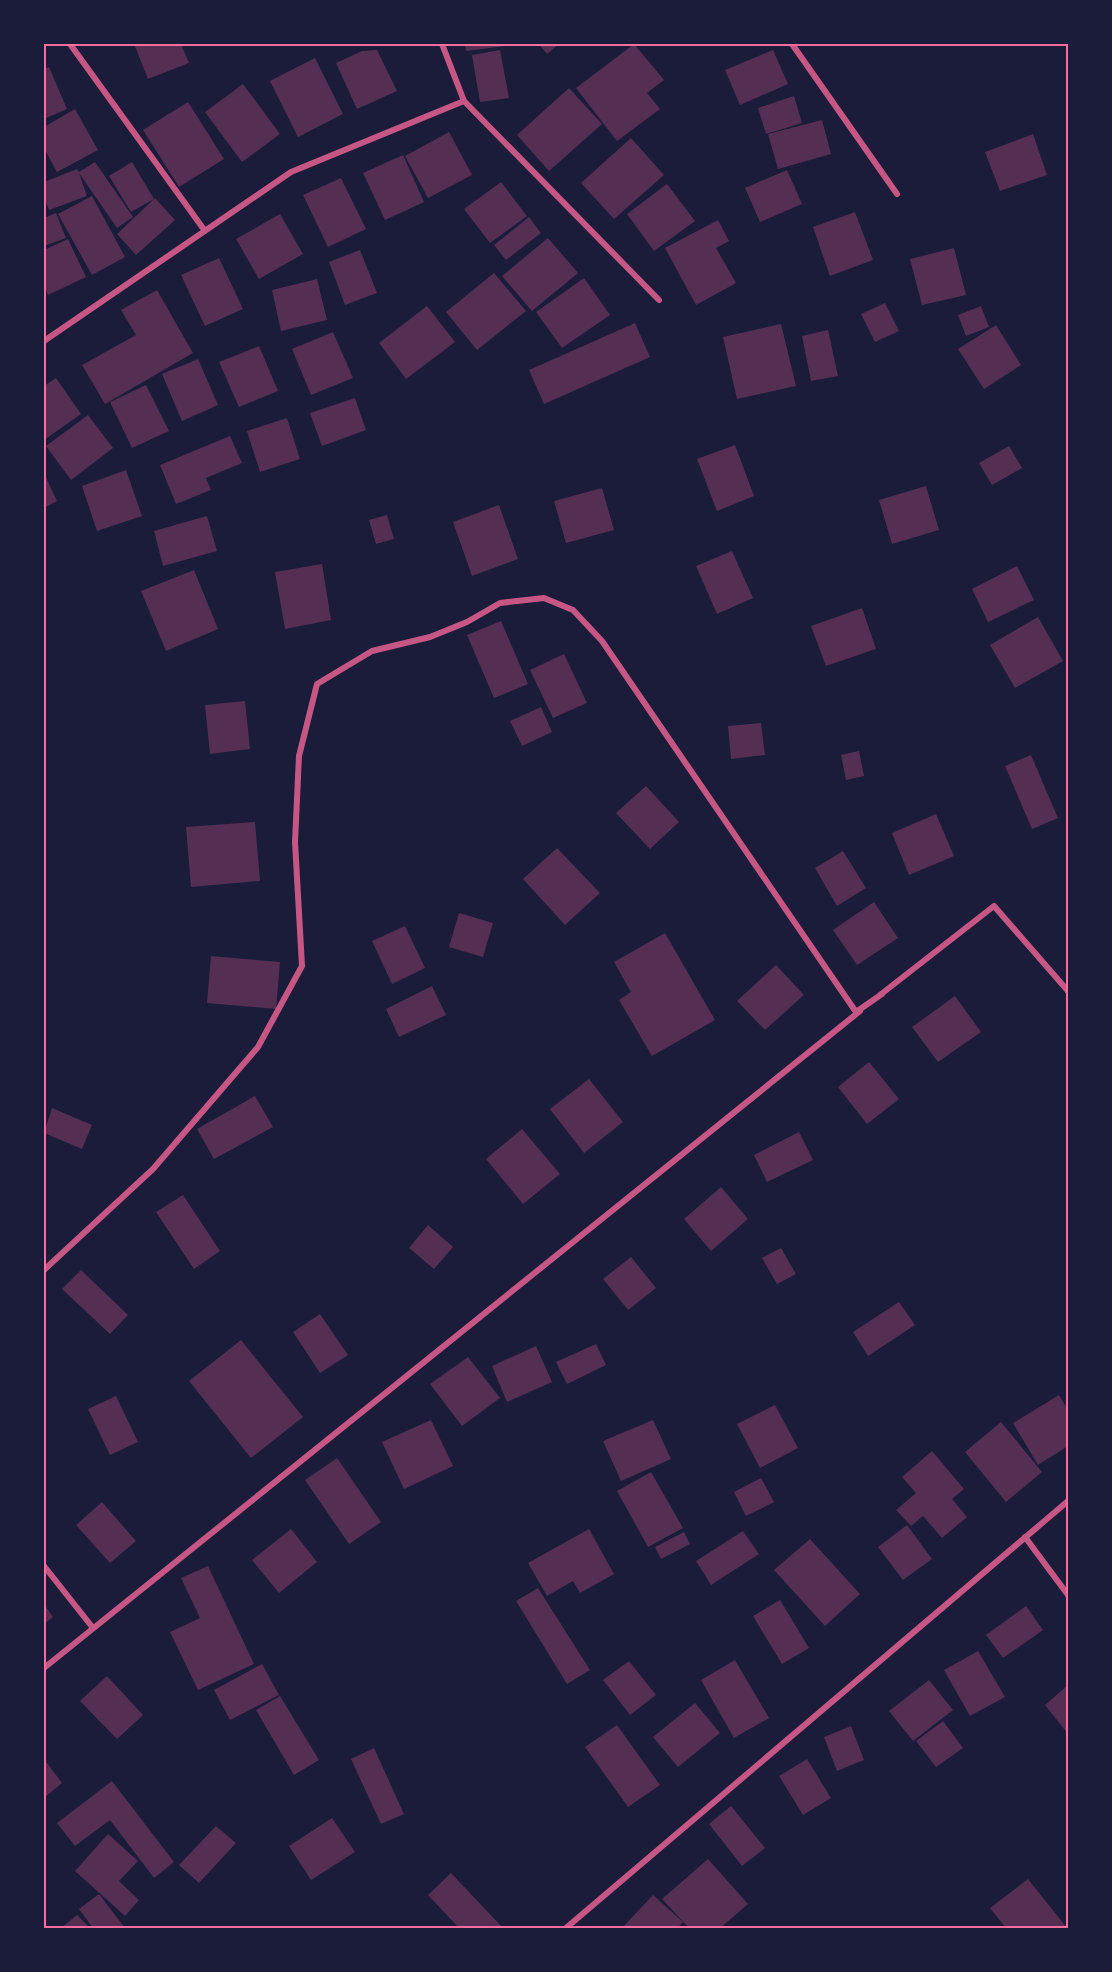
<svg xmlns="http://www.w3.org/2000/svg" width="1112" height="1972" font-family="Manrope,sans-serif">
<style>
.building{fill:#542f53}
.lines{fill:none;stroke-linecap:round;stroke-linejoin:round}
.minor{stroke:#c65784;stroke-width:6}
.neatline{fill:none;stroke:#ff6b9d;stroke-width:2}
</style>
<rect width="100%" height="100%" fill="#1b1b3a"/>
<path class="building" d="M134 44H181L189 63 148 79Z
M465 44H513V45L466 51Z
M539 44H559L547 54Z
M634 44 664 80 647 93 660 109 617 141 576 88Z
M377 50 397 91 357 109 336 63 362 51Z
M500 50 509 98 480 102 472 55Z
M773 50 788 84 740 105 725 70Z
M315 58 343 114 298 137 270 81Z
M49 67 67 109 44 119V69Z
M243 84 280 134 242 162 205 112Z
M569 88 602 124 549 171 517 135Z
M794 96 802 123 766 134 758 108Z
M188 102 224 159 179 187 143 130Z
M75 109 98 150 57 172 44 148V127Z
M822 120 831 154 778 169 768 134Z
M449 132 472 175 428 198 405 156Z
M1033 134 1047 175 1000 191 985 152Z
M631 138 664 175 614 219 581 183Z
M403 155 424 202 385 220 363 173Z
M95 162 133 217 117 228 79 173 87 196 49 210 44 197V182L77 169 79 172Z
M132 162 154 199 131 212 109 176Z
M787 170 802 204 760 222 745 188Z
M341 178 366 229 328 247 303 195Z
M501 182 527 216 490 243 464 209Z
M667 184 695 221 654 251 627 214Z
M92 196 125 257 92 275 58 214Z
M155 198 175 220 136 255 117 234Z
M855 212 873 260 830 276 813 227Z
M56 213 66 238 44 246V218Z
M280 214 303 254 259 279 236 239Z
M529 217 541 233 506 260 494 245Z
M718 220 729 241 716 248 736 283 696 305 665 248Z
M548 238 578 273 532 311 502 276Z
M68 239 86 277 48 295 44 285V250Z
M954 248 966 295 922 305 910 259Z
M360 250 377 293 345 305 329 262Z
M219 258 243 309 205 326 181 275Z
M494 273 526 311 477 350 446 312Z
M584 278 610 315 562 348 536 312Z
M317 279 327 320 281 331 272 290Z
M157 290 193 353 105 404 82 365 136 335 121 310Z
M885 303 899 331 875 342 861 314Z
M427 306 455 342 406 379 379 343Z
M981 306 989 327 966 336 958 315Z
M635 323 650 357 544 404 529 370Z
M781 324 796 386 737 399 723 337Z
M996 325 1021 365 984 389 958 349Z
M828 330 838 376 811 381 802 336Z
M333 332 353 378 311 395 292 349Z
M259 346 278 391 239 407 219 362Z
M198 359 218 405 182 421 162 374Z
M56 378 81 414 44 440V386Z
M146 385 169 431 132 448 110 402Z
M355 398 366 430 322 446 310 413Z
M88 415 113 448 71 480 46 446Z
M287 418 300 459 260 472 247 431Z
M230 436 242 463 206 478 211 490 176 504 160 465Z
M735 445 754 496 717 511 697 459Z
M1009 446 1022 468 992 485 979 463Z
M126 470 142 516 97 531 82 486Z
M44 473 57 501 44 508Z
M926 486 939 530 892 544 879 500Z
M602 488 614 530 566 543 554 501Z
M499 505 518 559 472 576 453 522Z
M387 515 394 539 376 544 369 520Z
M207 516 217 551 163 566 154 531Z
M732 551 753 598 717 614 696 566Z
M322 564 331 620 285 629 275 572Z
M1017 566 1034 600 988 622 972 589Z
M194 570 218 629 166 651 141 591Z
M862 608 876 649 826 666 811 626Z
M1038 617 1063 661 1015 688 990 645Z
M501 621 528 684 494 698 467 635Z
M564 654 587 703 553 718 530 670Z
M245 701 250 749 210 754 205 705Z
M541 707 552 732 522 746 510 721Z
M761 723 765 755 731 759 728 726Z
M859 751 864 776 846 780 841 755Z
M1031 755 1058 818 1032 829 1005 766Z
M646 786 679 822 650 849 616 813Z
M936 814 954 856 909 875 892 833Z
M255 822 260 881 191 887 186 827Z
M557 848 600 893 565 925 523 879Z
M843 851 866 888 837 906 815 868Z
M874 902 898 938 857 965 833 930Z
M459 913 493 923 483 957 449 947Z
M405 926 425 968 392 984 372 941Z
M665 933 715 1020 652 1056 619 1000 631 992 614 962Z
M211 956 280 962 276 1009 207 1003Z
M776 965 804 995 765 1030 737 1001Z
M432 986 446 1015 399 1037 386 1009Z
M955 996 981 1032 938 1062 912 1027Z
M869 1062 899 1099 867 1124 838 1087Z
M589 1079 623 1122 584 1153 550 1109Z
M255 1096 273 1127 214 1159 197 1129Z
M52 1108 92 1125 82 1149 44 1133Z
M522 1129 560 1174 523 1204 486 1159Z
M799 1132 813 1160 767 1182 754 1155Z
M721 1187 748 1219 711 1251 684 1219Z
M183 1195 220 1251 194 1269 156 1212Z
M428 1225 453 1247 434 1269 409 1248Z
M781 1248 796 1274 777 1284 762 1258Z
M631 1257 656 1288 628 1310 603 1279Z
M81 1270 128 1315 110 1334 62 1289Z
M899 1302 915 1325 868 1356 853 1332Z
M320 1314 348 1355 320 1373 293 1332Z
M241 1340 303 1417 251 1458 189 1381Z
M596 1344 606 1365 567 1384 556 1362Z
M536 1346 552 1382 507 1402 492 1366Z
M468 1357 500 1398 462 1426 430 1384Z
M1059 1395 1068 1410V1446L1038 1465 1013 1423Z
M116 1396 138 1442 110 1455 88 1409Z
M775 1405 798 1448 760 1468 737 1424Z
M431 1420 453 1466 404 1489 382 1442Z
M653 1420 671 1459 621 1481 603 1441Z
M1001 1422 1042 1472 1006 1502 965 1452Z
M932 1451 964 1489 952 1499 967 1517 942 1538 923 1516 911 1526 896 1510 916 1493 902 1477Z
M337 1458 381 1522 349 1544 305 1480Z
M651 1472 683 1528 648 1547 617 1491Z
M761 1478 774 1502 746 1516 734 1492Z
M102 1502 136 1541 110 1563 76 1525Z
M907 1525 932 1559 903 1580 878 1547Z
M291 1529 317 1562 279 1593 252 1560Z
M589 1529 614 1574 580 1593 573 1581 547 1596 528 1563Z
M743 1531 759 1554 711 1585 696 1561Z
M684 1532 690 1544 661 1559 655 1547Z
M810 1539 860 1594 825 1626 774 1570Z
M208 1566 254 1664 198 1690 170 1632 200 1618 181 1578Z
M538 1588 590 1670 567 1684 516 1601Z
M780 1600 809 1648 782 1664 753 1616Z
M44 1604 53 1617 44 1624Z
M1026 1606 1043 1630 1003 1658 986 1635Z
M978 1651 1005 1697 970 1716 944 1670Z
M735 1660 769 1718 734 1738 701 1680Z
M629 1661 656 1695 630 1715 603 1680Z
M262 1664 279 1695 230 1720 214 1690Z
M107 1676 143 1715 117 1739 80 1701Z
M929 1680 953 1710 913 1741 889 1711Z
M1068 1685V1734L1045 1705Z
M280 1696 319 1760 294 1775 256 1710Z
M695 1703 720 1733 678 1767 653 1737Z
M943 1721 963 1748 936 1767 916 1741Z
M617 1725 660 1785 628 1807 585 1747Z
M851 1726 864 1760 837 1771 824 1737Z
M374 1748 404 1814 381 1824 351 1759Z
M44 1759 62 1783 44 1798Z
M807 1759 831 1798 803 1815 779 1776Z
M112 1781 174 1862 154 1878 110 1820 75 1846 57 1823Z
M731 1806 765 1848 742 1866 709 1824Z
M332 1818 355 1852 311 1880 289 1846Z
M216 1826 236 1843 199 1883 179 1865Z
M108 1834 138 1861 119 1881 139 1900 125 1916 75 1871Z
M708 1859 748 1904 720 1928H689L662 1899Z
M451 1873 503 1928H459L428 1895Z
M1028 1879 1067 1928H1006L990 1908Z
M99 1894 125 1928H93L79 1909Z
M653 1895 683 1922 677 1928H622Z
M77 1915 90 1928H61Z"/>
<g class="lines">
<path class="minor" d="M70 44 205 231
M442 44 464 101 659 300
M792 44 897 194
M44 341 291 172 464 101
M880 995 994 906 1068 991
M44 1270 153 1169 258 1047 302 966 295 842 299 756 317 684 372 651 430 637 467 622 500 603 544 598 573 610 602 641 856 1012 882 994
M1025 1537 1068 1595
M44 1566 93 1628
M44 1668 860 1011
M566 1928 1068 1501"/>
</g>
<rect width="1112" height="1972" fill="none" stroke="#1b1b3a" stroke-width="90"/>
<rect x="45" y="45" width="1022" height="1882" class="neatline"/>
</svg>
